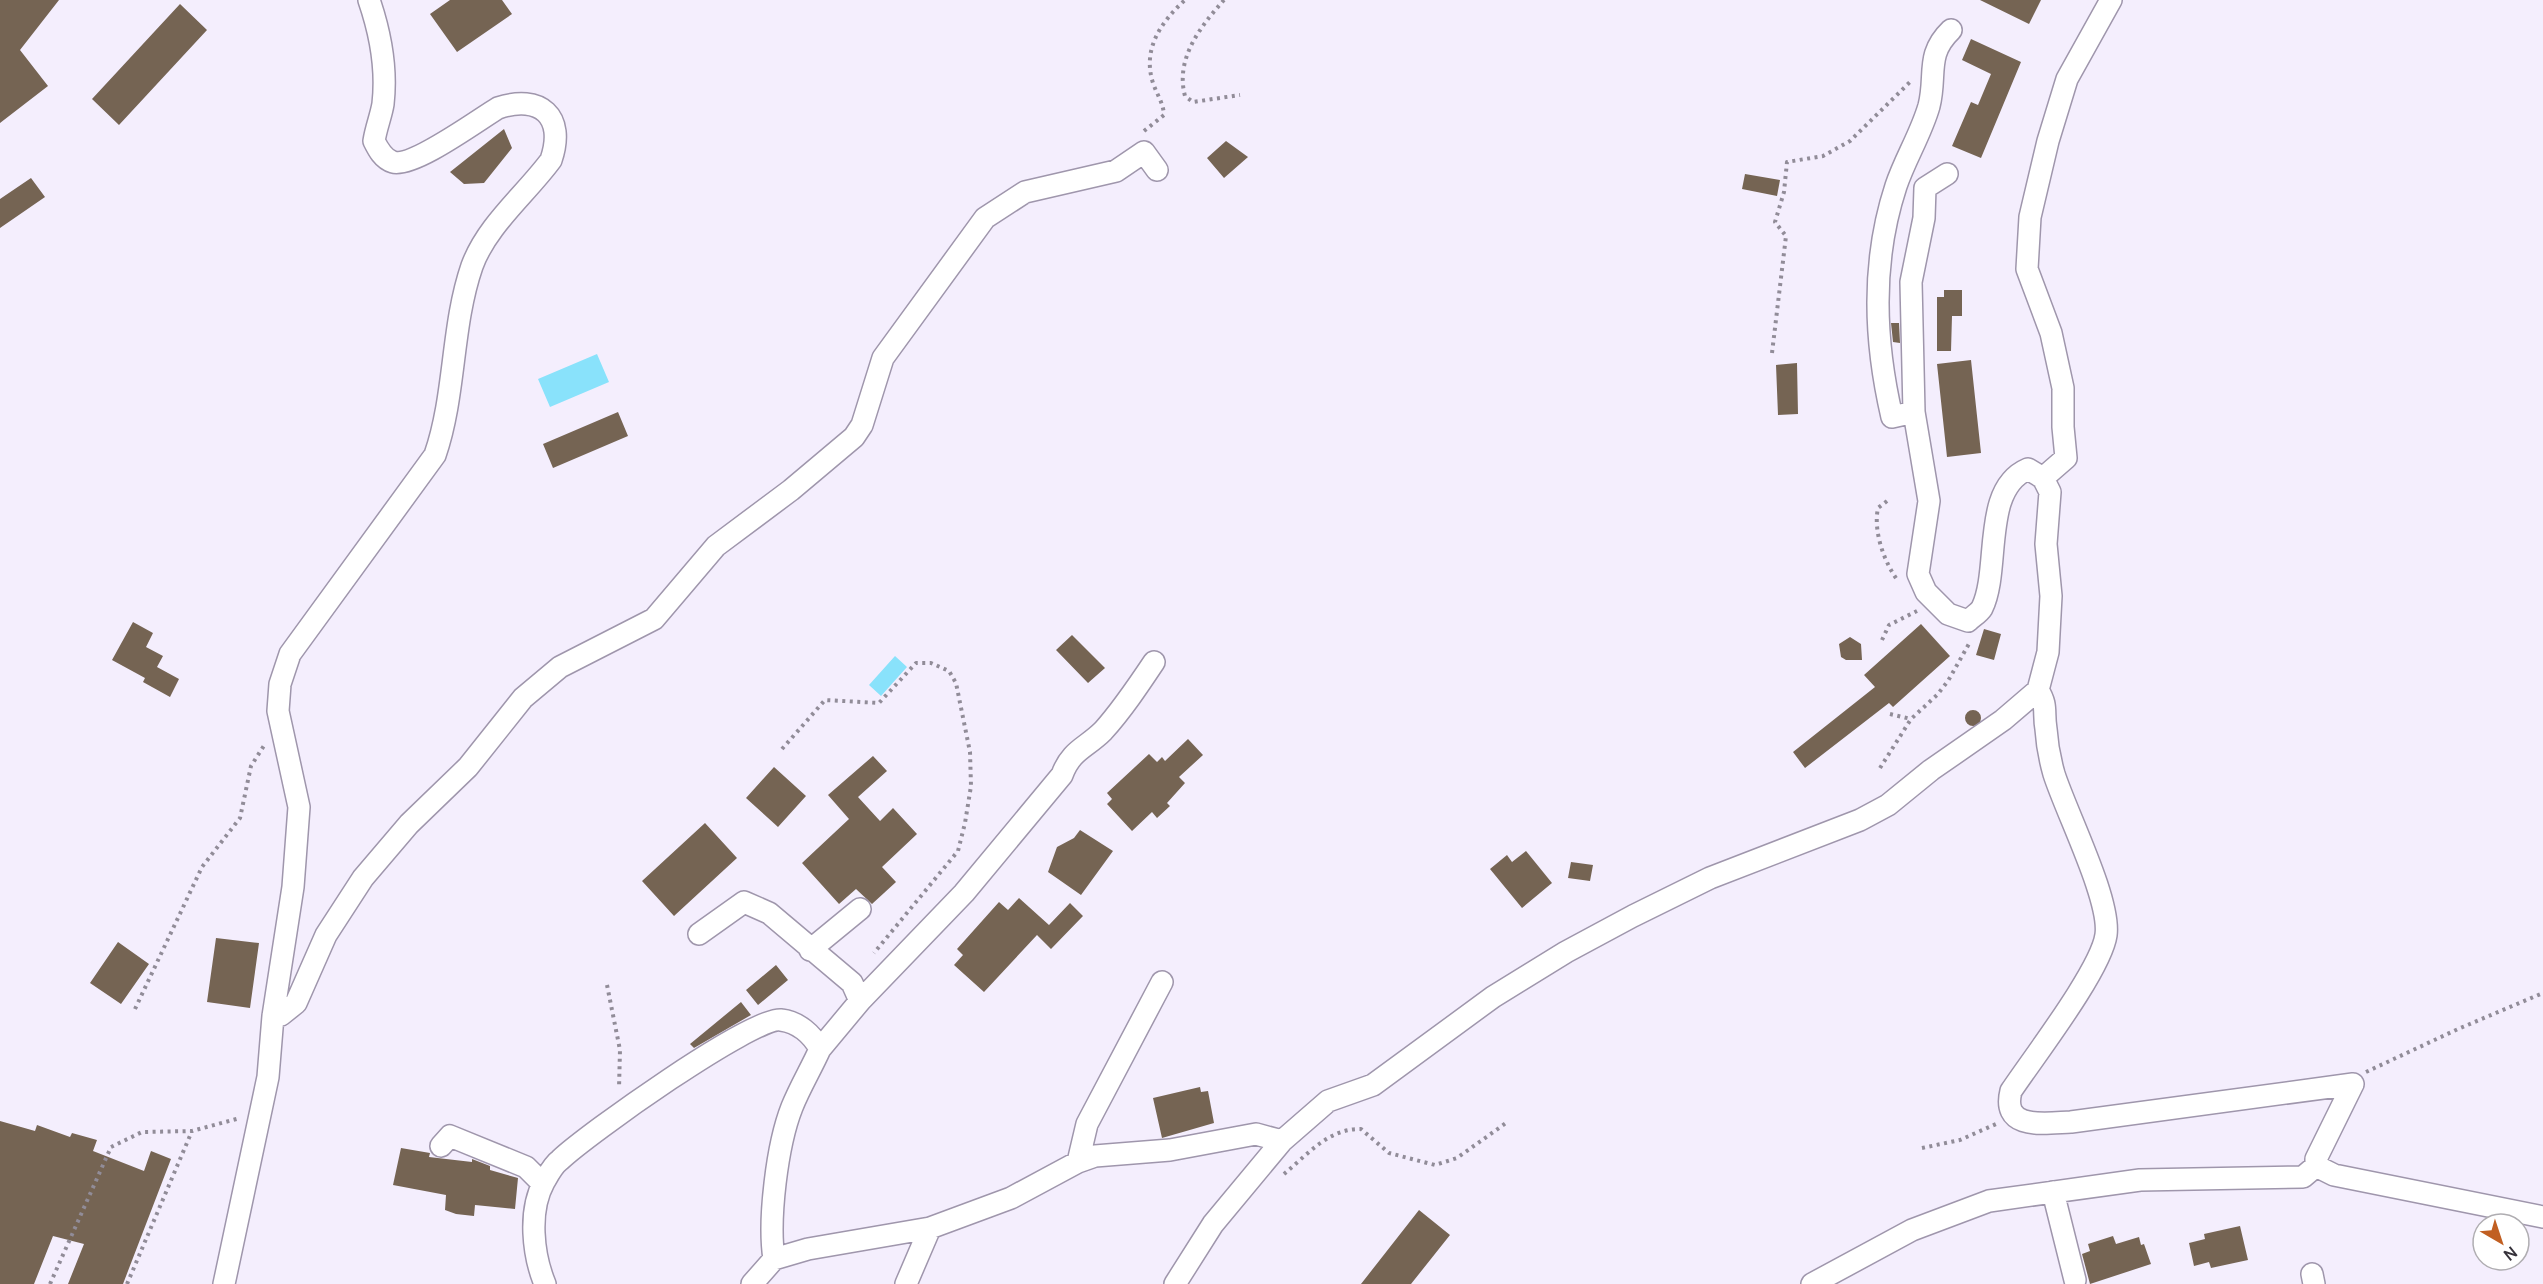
<svg xmlns="http://www.w3.org/2000/svg" width="2543" height="1284" font-family="Manrope,sans-serif">
<style>
.water{fill:#89e2fb}
.building{fill:#756453}
.lines{fill:none;stroke-linecap:round;stroke-linejoin:round}
.minor-casing{stroke:#9f96ac;stroke-width:24}
.path{stroke:#918c98;stroke-width:4;stroke-dasharray:3 4.5;stroke-linecap:butt}
.minor{stroke:#fff;stroke-width:21}
</style>
<rect width="100%" height="100%" fill="#f4eefd"/>
<path class="water" d="M597 354 609 382 550 407 538 379Z
M895 656 907 667 881 696 869 685Z"/>
<path class="building" d="M0 0H59L20 50 48 86 0 123Z
M450 0H502L512 14 457 52 430 14Z
M1980 0H2041L2029 24Z
M180 4 207 30 119 125 92 99Z
M1971 39 2021 62 1981 158 1952 146 1971 102 1978 105 1991 74 1962 60Z
M504 129 512 148 484 183 464 184 450 172Z
M1226 141 1248 157 1224 178 1207 158Z
M1745 174 1780 180 1777 196 1742 189Z
M31 178 45 197 0 228V199Z
M1944 290H1962V316H1952L1951 351H1937V297H1944Z
M1891 323H1899L1900 343 1893 342Z
M1971 360 1981 453 1947 457 1937 364Z
M1797 363 1798 414 1778 415 1776 365Z
M618 412 628 436 553 468 543 444Z
M133 622 153 633 146 647 163 656 157 667 179 679 170 697 143 682 145 678 112 660Z
M1921 624 1950 656 1893 707 1889 703 1805 768 1793 752 1875 687 1864 675Z
M1984 629 2001 634 1994 660 1976 655Z
M1072 635 1105 668 1088 683 1056 650Z
M1850 637 1861 644 1862 660H1846L1841 657 1839 644Z
M1965 718a8 8 0 1 1 16 0a8 8 0 1 1-16 0Z
M1188 739 1203 755 1179 777 1185 783 1167 803 1170 806 1157 818 1152 812 1132 831 1107 804 1112 799 1107 793 1149 754 1157 762 1162 757 1165 761Z
M873 756 887 771 858 797 880 821 893 808 917 834 882 867 896 882 872 904 856 889 839 904 802 863 849 819 828 795Z
M774 767 806 796 778 827 746 798Z
M705 823 737 858 674 916 642 881Z
M1080 830 1113 851 1081 895 1048 872 1057 847 1074 838Z
M1526 851 1552 883 1522 908 1490 869 1507 855 1512 862Z
M1571 862 1593 865 1590 881 1568 878Z
M1019 898 1049 925 1070 903 1083 916 1051 949 1037 935 984 992 954 965 963 955 957 949 999 902 1008 910Z
M216 938 259 943 250 1008 207 1002Z
M118 942 149 964 121 1004 90 983Z
M776 965 788 980 758 1005 746 990Z
M741 1002 751 1015 694 1048 690 1044Z
M1200 1087 1201 1092 1208 1091 1214 1123 1162 1138 1153 1098Z
M0 1121 35 1131 37 1125 70 1137 72 1133 97 1140 93 1151 144 1171 151 1151 171 1159 123 1284H68L84 1244 53 1236 34 1284H0Z
M401 1148 430 1153 429 1157 472 1162V1159L490 1166V1170L518 1178 515 1209 475 1205 474 1216 456 1214 445 1210 446 1195 393 1185Z
M1419 1210 1450 1235 1411 1284H1361Z
M2240 1226 2248 1260 2211 1268 2209 1262 2194 1266 2189 1243 2205 1239 2204 1234Z
M2113 1236 2116 1244 2139 1237 2141 1245 2144 1244 2151 1264 2090 1284 2082 1254 2090 1251 2088 1244Z"/>
<g class="lines">
<g class="minor-casing">
<path id="minor" d="M1947 174 1925 188 1924 218 1911 282 1914 412 1929 501 1918 574 1926 592 1948 614 1968 621C1972 617 1979 613 1982 608 2001 569 1981 489 2028 469L2043 478
M1914 412 1892 417C1874 340 1871 262 1896 186 1905 159 1921 134 1929 106 1937 75 1925 55 1951 30
M2038 690C2048 706 2043 712 2046 729 2047 744 2050 760 2054 774 2066 812 2111 900 2106 935 2101 970 2033 1058 2011 1091 2001 1131 2045 1123 2071 1122L2353 1084
M699 934 744 902 769 913 852 983 860 1001
M810 950 860 909
M273 1016 281 1015 296 1003 326 935 363 878 409 824 468 767 523 698 560 667 654 619 716 546 791 490 854 437 862 425 883 358 985 218 1025 192 1116 171 1144 152 1157 170
M820 1049 860 1001 964 893 1062 775C1071 750 1086 748 1103 731 1122 710 1138 686 1154 662
M2353 1084 2316 1159V1166L2334 1175 2543 1217
M441 1146 450 1136 526 1167 543 1184
M1078 1162 1087 1124 1162 982
M2053 1192 2075 1280
M2312 1274 2314 1284
M224 1284 268 1077 273 1016 293 887 299 807 278 711 280 684 290 654 435 455C456 394 451 327 472 266 487 225 526 194 551 160 566 116 540 94 498 108 478 120 413 168 393 162 383 159 378 149 374 141 376 128 381 116 383 104 387 69 380 32 369 0
M545 1284C533 1255 528 1211 544 1182 548 1175 553 1165 560 1160 586 1135 753 1016 781 1020 798 1022 812 1034 820 1049 811 1069 800 1087 792 1107 777 1145 768 1220 774 1259
M752 1284 774 1259 808 1249 930 1228 1011 1198 1078 1162 1095 1156 1170 1150 1256 1134 1282 1141
M906 1284 930 1228
M1175 1284 1213 1224 1282 1141 1328 1101 1373 1085 1493 997 1566 952 1633 916 1710 878 1860 820 1888 805 1931 770 2003 720 2038 690 2048 652 2051 596 2046 544 2050 492 2043 478 2066 458 2063 427V388L2051 333 2027 269 2030 217 2048 141 2067 79 2111 0
M1812 1284 1912 1230 1989 1201 2140 1180 2303 1177 2316 1166"/>
</g>
<path class="path" d="M1224 0C1200 27 1175 59 1185 96L1193 102 1240 95
M1144 131 1164 115C1163 102 1157 95 1153 83 1142 49 1161 22 1185 0
M1772 353 1786 236 1775 222 1784 192 1787 162 1823 156 1850 141 1911 81
M1887 501 1878 508C1873 531 1884 562 1898 581
M1882 640 1889 625 1917 611
M1890 714 1911 719
M782 749 825 700 879 703 916 663H931L949 671 956 683 970 752 971 786 965 823 958 851 874 953
M1880 768 1911 719 1937 695 1948 681 1970 642
M607 985 620 1050 619 1088
M135 1009 202 867 240 818 251 766 265 744
M2366 1072 2458 1029 2543 993
M1922 1148 1960 1140 1996 1124
M1284 1174C1307 1155 1329 1128 1361 1129L1389 1153 1435 1165 1457 1158 1506 1123
M50 1284 111 1147 142 1132 192 1131 240 1118
M127 1284 192 1131"/>
<use href="#minor" class="minor"/>
</g>
<g transform="translate(2501 1242) rotate(141)"><circle r="28" fill="#ffffff" stroke="#afadb1" stroke-width="1.5"/>
<path d="M0-4.5L10 22L0 15L-10 22Z" fill="#c15f22"/>
<text y="-9" font-size="16" font-weight="bold" text-anchor="middle" fill="#36323b">N</text>
</g>
</svg>
